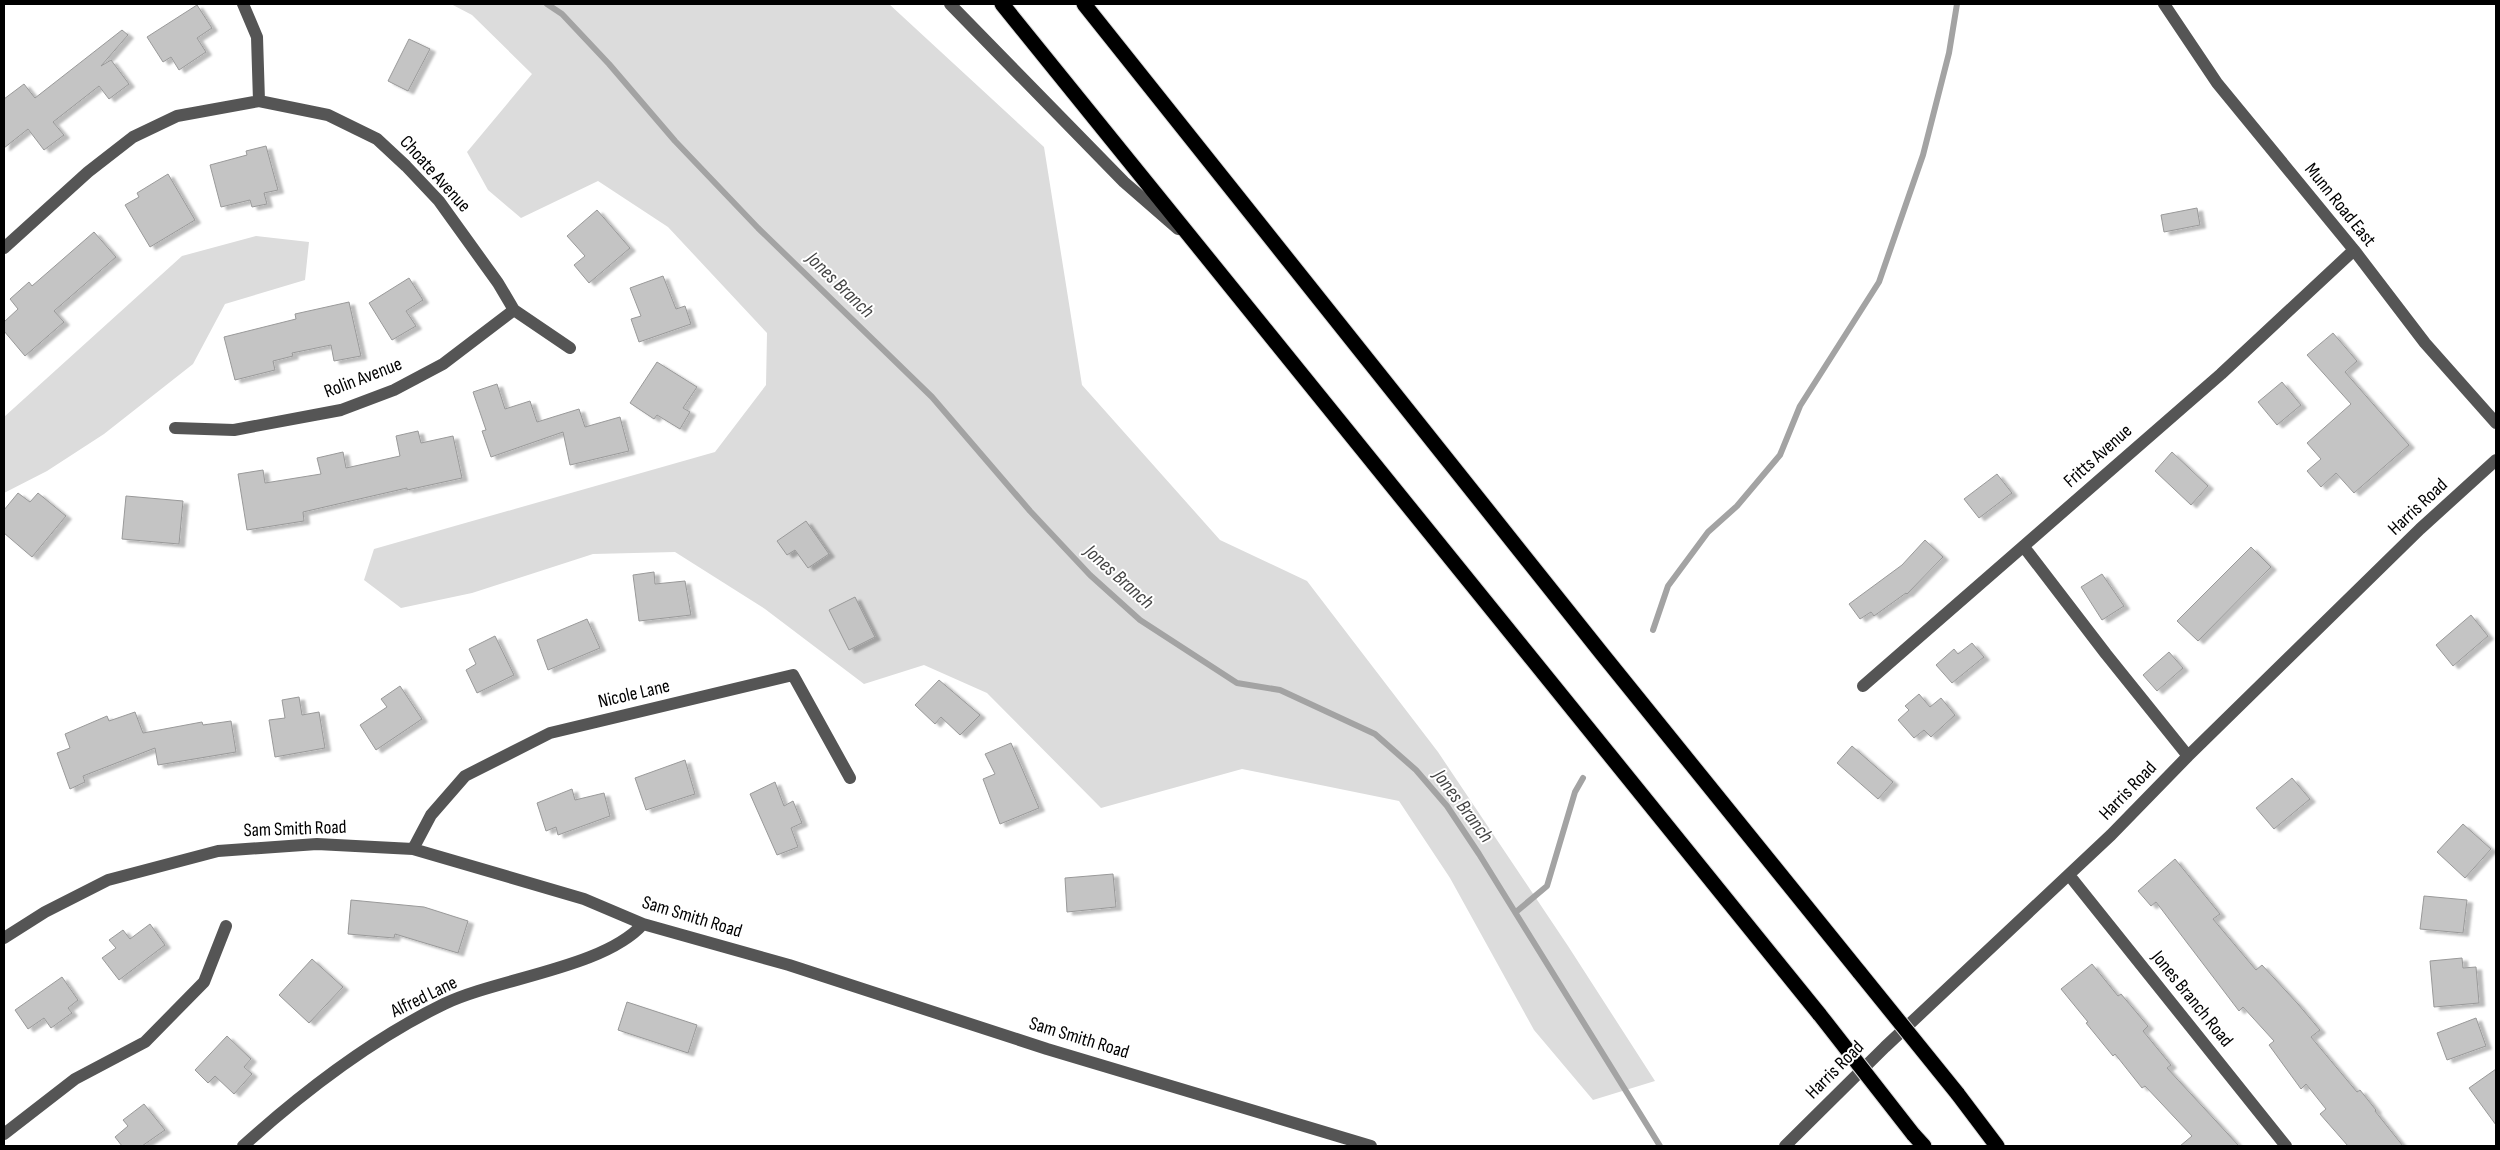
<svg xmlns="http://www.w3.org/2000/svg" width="2500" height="1150" font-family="'Sofia Sans Condensed',sans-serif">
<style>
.green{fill:#dcdcdc}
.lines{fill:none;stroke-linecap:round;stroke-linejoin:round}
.stream{stroke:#a3a3a3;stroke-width:6}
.building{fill:#c4c4c4;stroke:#999;filter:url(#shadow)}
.highway-casing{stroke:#dbdbdb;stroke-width:17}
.minor{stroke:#555;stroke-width:12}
.highway{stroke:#000;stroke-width:15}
.highway-bridge-casing{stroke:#dbdbdb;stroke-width:17;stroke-linecap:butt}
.highway-bridge{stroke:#000;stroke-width:15}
.labels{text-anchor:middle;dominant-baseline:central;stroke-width:4;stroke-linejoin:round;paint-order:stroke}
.street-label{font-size:19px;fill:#000;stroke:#fff}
.water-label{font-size:20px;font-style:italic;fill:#444;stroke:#fff}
</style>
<defs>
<filter id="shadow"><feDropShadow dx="5.5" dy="3" stdDeviation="1" flood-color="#0004"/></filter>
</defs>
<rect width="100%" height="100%" fill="#fff"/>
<path class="green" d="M451 4H889L1044 147 1082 385 1220 540 1307 581 1438 752 1568 946 1655 1081 1593 1100 1534 1030 1450 878 1399 801 1242 769 1101 808 987 693 924 665 864 684 765 609 675 552 593 554 472 593 401 608 364 580 374 549 715 452 766 385 767 333 668 227 598 181 521 218 488 190 467 152 532 74 472 15Z
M256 236 309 242 305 280 225 304 193 364 104 434 47 471 4 493V417L182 256Z"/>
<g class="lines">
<path class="stream" d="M547 4 562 14 609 64 675 141 758 228 932 397 1030 511 1090 575 1140 620 1237 683 1280 690 1375 734 1416 770 1447 806 1479 854 1660 1146
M1653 630 1668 586 1708 532 1737 506 1780 455 1800 406 1879 282 1923 155 1949 53 1957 4
M1516 912 1547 886 1575 792 1583 778"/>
</g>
<path class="building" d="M197 5 212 28 197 38 206 52 179 70 171 57 163 62 147 37Z
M122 30 128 35 101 66 111 60 129 84 109 99 99 86 53 122 64 135 44 150 28 129 4 148V99L24 84 35 98Z
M409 39 430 49 408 91 388 81Z
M266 146 278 190 264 193 267 204 252 207 250 200 221 207 210 165 247 155 246 151Z
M168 174 195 220 150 247 125 205 139 197 137 193Z
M2197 208 2200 225 2164 232 2161 215Z
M597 210 630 248 589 283 574 265 585 256 567 236Z
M94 232 116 257 54 311 64 322 25 356 4 331V322L18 309 10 299 29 282 32 286Z
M663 276 676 309 685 306 691 324 639 342 631 319 641 316 630 288Z
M409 278 423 300 406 311 416 326 392 340 369 303Z
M349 302 361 356 334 361 331 345 292 353 293 356 273 361 275 370 235 380 224 337 296 319 295 314Z
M2333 333 2357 361 2345 372 2409 445 2354 493 2336 473 2321 487 2307 471 2321 459 2307 443 2351 404 2307 355Z
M657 362 697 387 683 408 690 412 680 429 657 415 654 419 630 403Z
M2282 382 2301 405 2277 425 2258 402Z
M497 384 505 409 530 401 537 422 579 409 585 427 620 417 629 451 570 465 563 432 491 457 482 431 486 430 473 392Z
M418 431 421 443 453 436 462 478 407 490V488L303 512 304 521 247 530 238 474 263 470 265 483 321 474 317 458 343 452 346 468 400 456 396 436Z
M2172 452 2208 486 2191 505 2155 471Z
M1997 474 2012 493 1979 518 1964 499Z
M18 493 30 502 38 493 66 516 32 557 4 533V510Z
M126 496 183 501 179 544 122 539Z
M806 521 829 554 808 568 795 550 787 555 777 541Z
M1925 540 1943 557 1907 594 1906 593 1874 616 1871 612 1860 619 1849 604 1902 565Z
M2251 547 2271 567 2198 641 2177 621Z
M654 572 655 584 685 581 691 615 639 621 633 575Z
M2102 574 2124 606 2102 620 2081 587Z
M855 597 875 637 849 650 829 610Z
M2471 615 2488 636 2453 666 2436 645Z
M587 619 600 648 548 670 537 640Z
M495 636 514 675 477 693 466 670 476 664 469 649Z
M1972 643 1984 657 1952 683 1936 665 1954 649 1958 654Z
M2169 652 2183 668 2157 691 2143 675Z
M939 680 980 715 960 735 941 717 935 724 915 705Z
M400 686 422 719 376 750 360 725 387 707 381 699Z
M1919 694 1930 707 1941 698 1955 715 1931 737 1924 730 1914 738 1898 720 1909 710 1905 706Z
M299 697 302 715 319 712 325 748 275 757 269 720 285 718 282 700Z
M135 712 143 733 202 722 203 725 231 721 236 752 158 765 155 748 83 776 85 782 70 789 57 753 70 748 65 734 107 716 109 721Z
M1011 743 1039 808 1000 824 983 779 995 774 985 754Z
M1852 746 1893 782 1878 799 1837 763Z
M685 760 695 794 646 810 635 778Z
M2292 778 2310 799 2274 829 2256 808Z
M775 782 784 806 793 801 802 823 791 828 798 847 777 855 750 794Z
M572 789 575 800 604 793 610 816 558 835 556 827 546 831 537 803Z
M2463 824 2491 849 2465 878 2437 852Z
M2175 859 2220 914 2213 919 2256 970 2262 965 2298 1004 2320 1030 2311 1037 2357 1092 2360 1090 2376 1110 2375 1111 2403 1146H2348L2320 1114 2326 1109 2306 1084 2301 1089 2269 1045 2274 1041 2243 1007 2239 1011 2156 902 2151 906 2138 891Z
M1113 874 1116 907 1067 912 1065 878Z
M2424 896 2467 900 2463 933 2420 929Z
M351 900 424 907 468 921 458 953 395 934 394 938 348 934Z
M150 924 165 945 119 980 102 958 116 948 109 940 123 930 130 939Z
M2462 958 2463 968 2476 967 2479 1003 2434 1007 2430 961Z
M312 959 343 987 309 1023 279 995Z
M2092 964 2118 996 2121 994 2148 1026 2143 1031 2171 1065 2167 1068 2239 1146H2180L2192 1136 2145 1086 2142 1088 2115 1054 2113 1056 2086 1023 2088 1022 2061 989Z
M62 977 78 1000 68 1008 72 1013 51 1028 44 1018 28 1029 15 1010Z
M627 1002 697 1025 688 1053 618 1030Z
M2476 1018 2486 1046 2447 1060 2437 1033Z
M227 1036 251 1059 244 1067 252 1074 234 1094 215 1076 208 1083 195 1070Z
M2496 1069V1125L2469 1088Z
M144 1104 165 1130 142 1146H122L115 1137 128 1126 123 1120Z"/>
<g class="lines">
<g class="highway-casing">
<path id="highway" d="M1002 4 1820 1015
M1084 4 1603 655 1860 973
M1957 1093 1997 1146
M1913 1134 1924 1146"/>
</g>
<path class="minor" d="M243 4 257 37 259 101
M950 4 1124 182 1178 229
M2164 4 2217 83 2354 250 2425 343 2496 423
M4 248 88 172 133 137 177 116 259 101 328 115 377 139 406 166 439 201 498 283 514 310 570 348
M175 428 234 430 341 410 394 390 443 364 514 310
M2024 547 2106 654 2188 756
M1863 686 2221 374 2354 250
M413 849 431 815 465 776 550 733 793 675 850 778
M2069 875 2286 1146
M4 938 45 912 108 880 218 851 317 844 413 849 584 899 643 924 789 965 1047 1049 1371 1146
M4 1134 75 1079 145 1042 204 982 226 926
M243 1146C304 1091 370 1040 444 1004 498 978 604 968 643 924
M1785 1146 1885 1047 2111 835 2188 756 2420 529 2496 460"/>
<use href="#highway" class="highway"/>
<g class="highway-bridge-casing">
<path id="highway-bridge" d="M1860 973 1957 1093
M1820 1015 1913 1134"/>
</g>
<use href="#highway-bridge" class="highway-bridge"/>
</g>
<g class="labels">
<g class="street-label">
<text transform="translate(435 174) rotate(48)">Choate Avenue</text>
<text transform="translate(2340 205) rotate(51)">Munn Road East</text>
<text transform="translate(363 378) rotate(-21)">Rolin Avenue</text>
<text transform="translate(2098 456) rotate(-42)">Fritts Avenue</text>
<text transform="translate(2418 507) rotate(-43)">Harris Road</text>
<text transform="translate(634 694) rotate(-13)">Nicole Lane</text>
<text transform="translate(2128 791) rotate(-46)">Harris Road</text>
<text transform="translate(295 829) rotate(-2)">Sam Smith Road</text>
<text transform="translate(692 917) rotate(17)">Sam Smith Road</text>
<text transform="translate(424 997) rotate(-26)">Alfred Lane</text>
<text transform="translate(2192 999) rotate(51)">Jones Branch Road</text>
<text transform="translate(1079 1038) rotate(17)">Sam Smith Road</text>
<text transform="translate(1835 1070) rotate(-45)">Harris Road</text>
</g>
<g class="water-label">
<text transform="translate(840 285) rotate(44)">Jones Branch</text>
<text transform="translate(1119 577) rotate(42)">Jones Branch</text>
<text transform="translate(1463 806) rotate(53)">Jones Branch</text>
</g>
</g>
<rect width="2500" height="1150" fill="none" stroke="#000000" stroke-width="10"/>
</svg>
